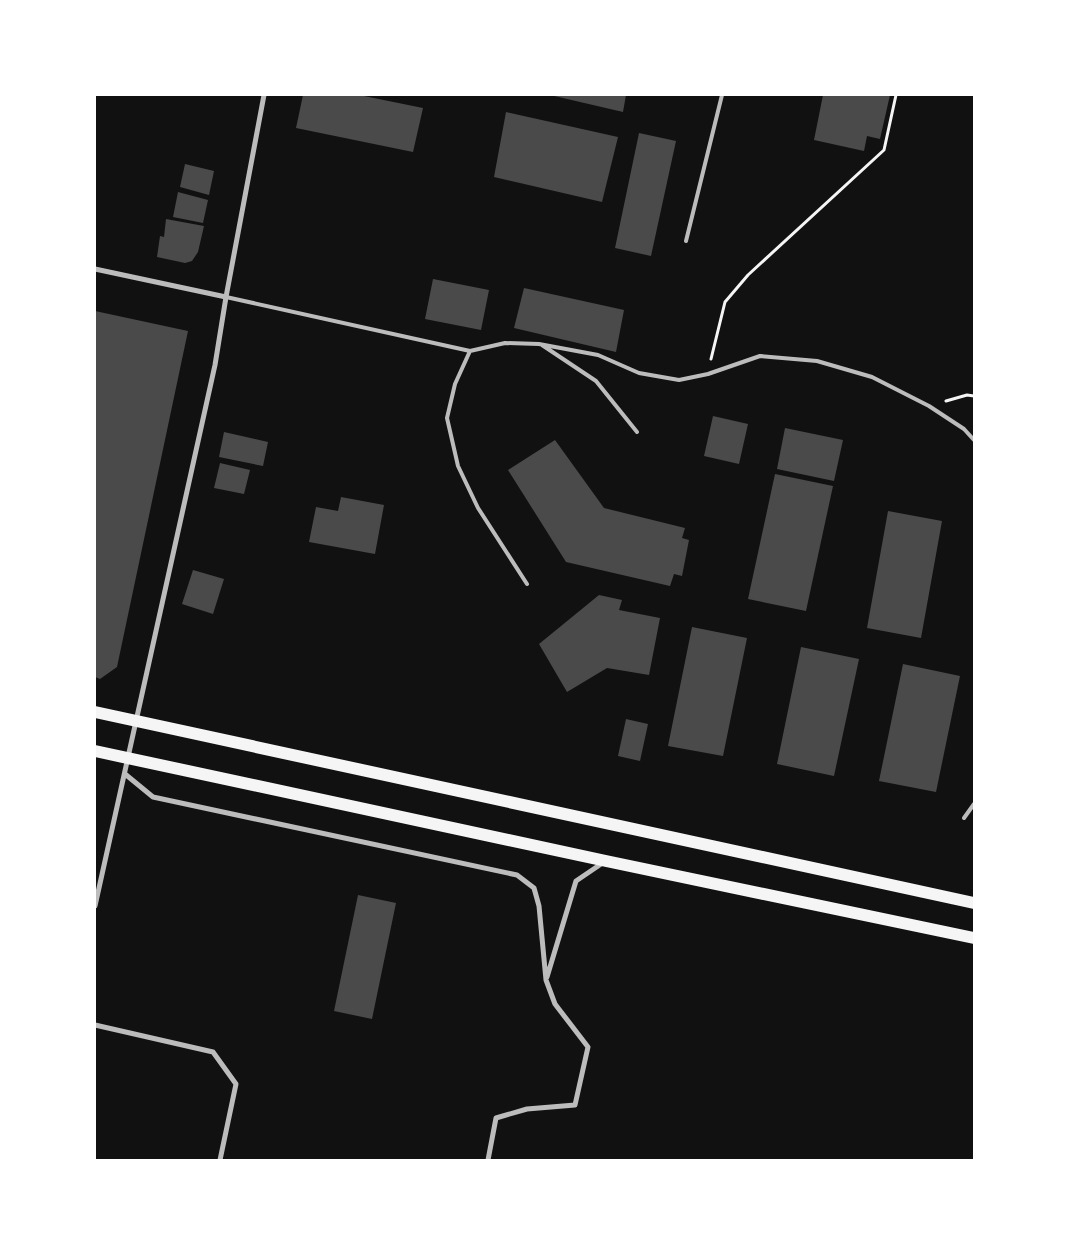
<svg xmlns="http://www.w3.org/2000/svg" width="1069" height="1255" font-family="Rubik,sans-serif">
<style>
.building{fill:#4a4a4a}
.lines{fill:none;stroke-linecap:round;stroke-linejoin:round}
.path{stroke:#f5f5f5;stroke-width:3}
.service{stroke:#bcbcbc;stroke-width:4}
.minor{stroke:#bcbcbc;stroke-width:5}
.primary{stroke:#f5f5f5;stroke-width:12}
</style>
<rect width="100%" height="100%" fill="#111"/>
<path class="building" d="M303 95H359L423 108 413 152 296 128Z
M550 95H626L623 112Z
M823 95H890L880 139 867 136 864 151 814 140Z
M506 112 618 137 602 202 494 177Z
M639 133 676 141 651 256 615 248Z
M185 164 214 171 209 195 180 187Z
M178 192 208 200 203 223 173 217Z
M166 219 204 226 198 252 192 261 185 263 157 257 160 236 164 237Z
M433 279 489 290 481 330 425 319Z
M524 288 624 310 616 352 514 328Z
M95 311 188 331 117 667 100 679 95 677Z
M713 416 748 424 739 464 704 456Z
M785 428 843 440 834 481 777 469Z
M224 432 268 442 263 466 219 457Z
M555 440 604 508 685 528 682 538 689 540 682 576 674 574 670 586 566 562 508 470Z
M220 463 250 470 244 494 214 488Z
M775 474 833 486 806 611 748 599Z
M341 497 384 505 375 554 309 542 316 507 338 511Z
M888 511 942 521 921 638 867 628Z
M193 570 224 579 213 614 182 604Z
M599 595 622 600 619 610 660 618 649 675 607 668 567 692 539 644Z
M692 627 747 638 723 756 668 746Z
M801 647 859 659 834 776 777 764Z
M903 664 960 676 936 792 879 781Z
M626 719 648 724 640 761 618 756Z
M358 895 396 903 372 1019 334 1011Z"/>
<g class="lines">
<path class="path" d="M711 359 725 302 748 275 884 150 896 95
M946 401 967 395 974 396"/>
<path class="service" d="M686 241 722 95
M226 297 470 351 505 343 539 344 598 355 639 373 679 380 708 374 760 356 817 361 872 377 929 406 964 429 974 440
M542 345 596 381 637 432
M470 351 455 384 447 418 458 466 478 508 527 584
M964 818 974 804"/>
<path class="minor" d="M95 269 226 297
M125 774 153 797 517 875 534 888 539 906 546 980 555 1004 588 1047 575 1105 527 1109 496 1118 488 1160
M95 906 215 365 226 297 264 95
M547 977 576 881 604 862
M95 1025 213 1052 236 1084 220 1160"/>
<path class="primary" d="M95 712 974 903
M95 751 606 861 974 938"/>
</g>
<rect width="1069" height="1255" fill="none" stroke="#ffffff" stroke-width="192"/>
</svg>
